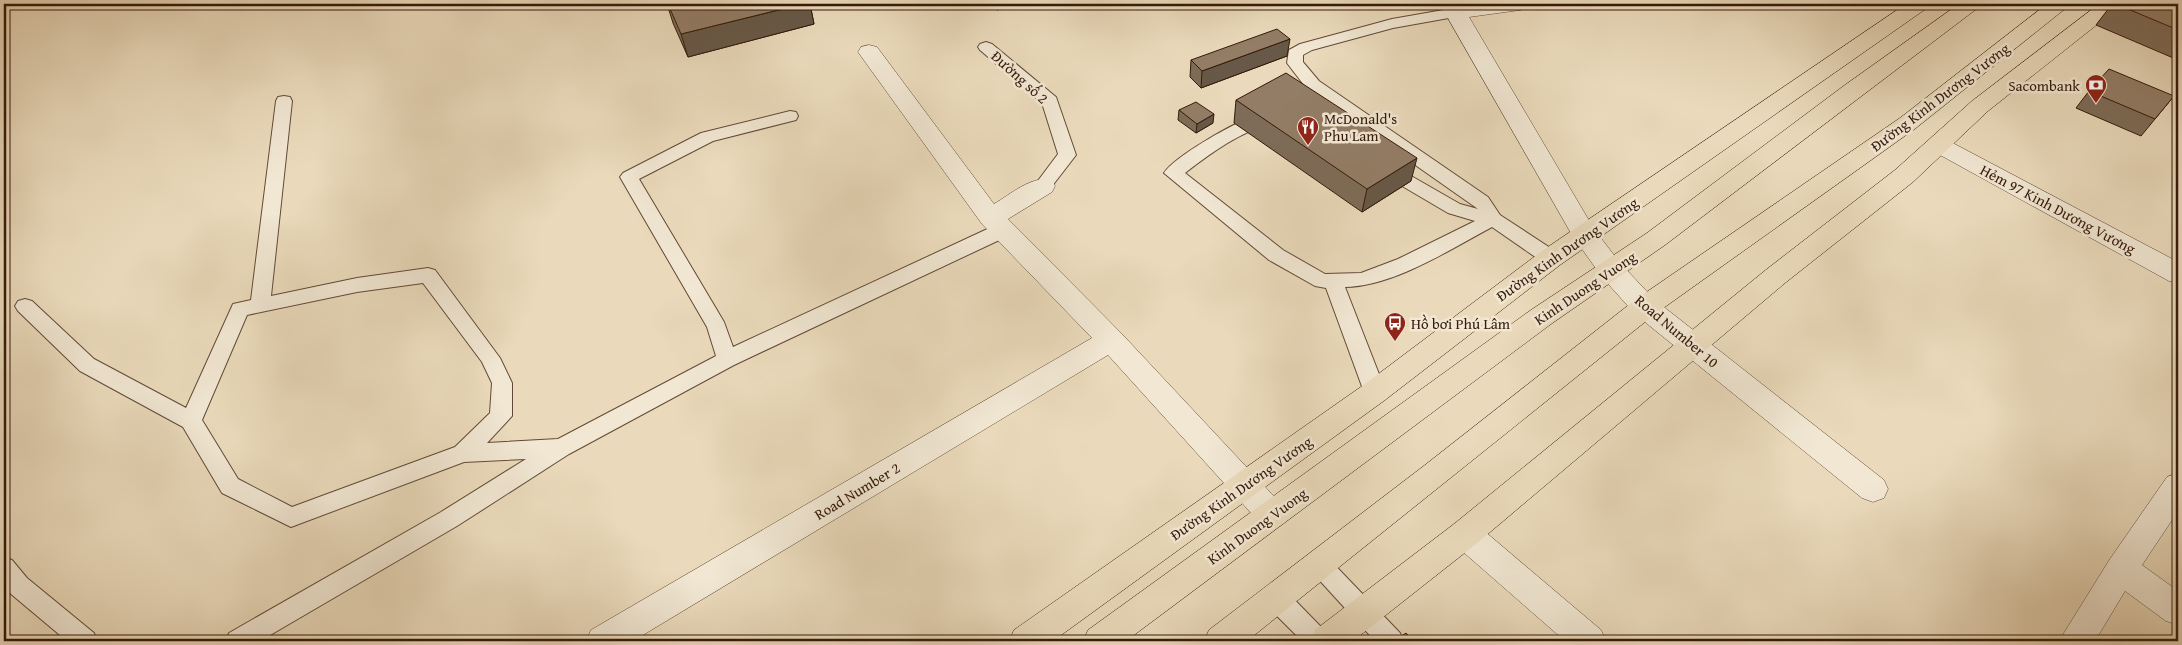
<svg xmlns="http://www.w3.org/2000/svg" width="2182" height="645" font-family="'Gentium Book Plus',serif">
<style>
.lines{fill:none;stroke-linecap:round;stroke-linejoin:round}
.service-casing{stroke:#624936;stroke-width:2}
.minor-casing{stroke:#624936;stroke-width:1}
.primary-casing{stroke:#351909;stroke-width:1}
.service{fill:#f1e7d3;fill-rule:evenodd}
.minor{fill:#f1e7d3;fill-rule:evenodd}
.primary{fill:#eadabb;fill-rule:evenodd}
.wall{fill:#7e6c58;stroke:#351909}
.shaded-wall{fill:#675847;stroke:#351909}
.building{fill:#937d66;stroke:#351909}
.labels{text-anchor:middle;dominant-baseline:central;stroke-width:5;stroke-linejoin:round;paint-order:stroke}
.street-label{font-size:15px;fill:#351909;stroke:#f1e7d3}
.poi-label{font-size:15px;fill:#351909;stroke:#f1e7d3;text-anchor:start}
</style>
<rect width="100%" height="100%" fill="#eadabb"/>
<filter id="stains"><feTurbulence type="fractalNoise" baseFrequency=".004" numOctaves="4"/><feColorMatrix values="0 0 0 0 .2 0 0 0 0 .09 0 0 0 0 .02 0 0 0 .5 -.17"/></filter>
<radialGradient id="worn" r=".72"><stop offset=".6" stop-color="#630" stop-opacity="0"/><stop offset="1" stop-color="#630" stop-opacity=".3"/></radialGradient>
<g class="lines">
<g class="service-casing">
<path id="service" d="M1455 8 1460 10 1463 13 1460 16 1393 28 1312 50 1303 55V62L1319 81 1488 197 1500 215 1558 253 1561 258 1558 263 1551 265 1544 263 1492 227C1449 250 1394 286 1345 287L1386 392 1382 398 1375 400 1368 398 1364 392 1326 288 1315 286 1269 260 1164 173C1175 156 1234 123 1254 116 1260 114 1267 114 1273 115L1275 119 1273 123C1241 131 1211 153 1185 173L1283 250 1325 274 1361 273 1398 259 1475 221 1448 213 1380 173 1377 169 1380 165H1392L1460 204 1478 209 1307 89 1287 63 1289 50 1300 44 1392 19Z
M986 42 992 44 1056 97 1076 155 1049 190 1043 192 1037 190 1034 186 1058 154 1042 103 980 50 978 47 980 44Z
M284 96 290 97 292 101 271 296 357 278 428 268 435 270 500 358 512 383V416L487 443 558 439 716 356 707 327 620 177 623 173 701 133 790 111 796 112 798 116 796 120 713 141 639 179 724 322 733 347 996 225 1003 224 1010 225 1012 230 1010 235 734 365 569 454 457 526 260 641H226L229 633 441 512 526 459 464 462 291 527 222 493 183 427 80 371 18 311 15 306 18 301 25 299 32 301 94 359 186 408 233 304 251 300 276 101 278 97ZM423 283 482 362 492 383 490 413 455 447 292 507 238 479 202 420 247 315 357 292Z
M1319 554 1327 557 1400 633 1403 641H1375L1311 571 1307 564 1311 557Z
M4 557 12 560 27 578 94 633 97 641H67L11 594 4 585Z
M1276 587 1285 590 1327 633 1330 641H1302L1267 606 1264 598 1267 590Z"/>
</g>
<g class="minor-casing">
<path id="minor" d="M1440 4H1460L1462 6 1530 4 1527 8 1520 10 1469 17 1594 229 1620 263 1655 300 1884 480 1888 489 1884 498 1873 502 1862 498 1635 314 1602 277 1572 235Z
M869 45 877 47 994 204C1011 194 1032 175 1052 180L1055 186 1052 192 1008 219 1121 333 1283 506 1288 515 1283 524 1272 528 1261 524 1108 355 633 641H586L591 630 1092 338 982 224 858 52 861 47Z
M1939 137 1947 140 2178 262V283L2169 281 1931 150 1927 145 1931 140Z
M2178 473V511L2142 565 2178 591V625L2166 621 2125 591 2095 641H2059L2110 559 2167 477Z
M1465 520 1476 524 1601 630 1606 641H1565L1454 544 1449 534 1454 524Z"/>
</g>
<g class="primary-casing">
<path id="primary" d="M1906 4H1931L1927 8 1560 265 1385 400 1053 641H1009L1014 630 1365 384 1542 251Z
M1959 4H1983L1665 245 1551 324 1126 641H1083L1088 630 1531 310 1647 233 1845 85Z
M2047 4H2071L1916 128 1655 314 1247 641H1204L1209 630 1425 465 1635 300 1900 118Z
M2099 4H2123L1988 111 1913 182 1785 283 1476 544 1353 641H1310L1315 630 1454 524 1767 269 1895 170 1972 101Z"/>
</g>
<use href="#service" class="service"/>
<use href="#minor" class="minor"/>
<use href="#primary" class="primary"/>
</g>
<path class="wall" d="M667 4H810L814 24 688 57 673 23Z
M991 4H1015L997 10Z
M2112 4H2178V60L2096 25Z
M1287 56 1201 88 1190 77 1191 60Z
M2089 91 2174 96 2141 136 2076 108Z
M1236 100 1411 181 1362 212 1234 123Z
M1179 110 1213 123 1196 133 1178 120Z"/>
<path class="shaded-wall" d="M803 4H810L814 24 688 57 681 34Z
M997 4H1015L997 10Z
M1290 39 1287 56 1201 88 1202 71Z
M1214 114 1213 123 1196 133 1197 124Z
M1417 158 1411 181 1362 212 1367 189Z"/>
<path class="building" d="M668 4H803L681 34Z
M2116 4H2178V30Z
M1277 29 1290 39 1202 71 1191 60Z
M2109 69 2174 96 2155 119 2089 91Z
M1286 73 1417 158 1367 189 1236 100Z
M1196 102 1214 114 1197 124 1179 110Z
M1406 633 1414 641H1394Z"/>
<defs>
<g id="bank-pin" transform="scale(1.125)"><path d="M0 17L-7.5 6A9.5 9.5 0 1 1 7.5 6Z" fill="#8f2418" stroke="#f1e7d3"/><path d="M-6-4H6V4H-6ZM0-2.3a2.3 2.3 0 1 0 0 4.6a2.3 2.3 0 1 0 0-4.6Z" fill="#fff"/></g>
<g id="restaurant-pin" transform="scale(1.125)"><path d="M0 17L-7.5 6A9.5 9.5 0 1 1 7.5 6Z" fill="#8f2418" stroke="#f1e7d3"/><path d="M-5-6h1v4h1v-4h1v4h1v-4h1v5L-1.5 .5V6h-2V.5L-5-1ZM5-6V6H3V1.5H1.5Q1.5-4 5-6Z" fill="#fff"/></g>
<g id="bus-pin" transform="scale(1.125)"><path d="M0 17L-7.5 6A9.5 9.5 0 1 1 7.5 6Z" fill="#8f2418" stroke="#f1e7d3"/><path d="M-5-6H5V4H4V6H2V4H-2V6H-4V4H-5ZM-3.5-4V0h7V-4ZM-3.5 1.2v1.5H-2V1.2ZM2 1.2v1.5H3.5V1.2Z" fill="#fff"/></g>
</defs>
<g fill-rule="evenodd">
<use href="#bank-pin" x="2096" y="85"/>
<use href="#restaurant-pin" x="1308" y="127"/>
<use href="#bus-pin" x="1395" y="323"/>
</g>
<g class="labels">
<g class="street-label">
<text transform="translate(1020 77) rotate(42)">Đường số 2</text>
<text transform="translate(1940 97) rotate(-37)">Đường Kinh Dương Vương</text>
<text transform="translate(2058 209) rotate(28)">Hẻm 97 Kinh Dương Vương</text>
<text transform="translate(1567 249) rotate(-35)">Đường Kinh Dương Vương</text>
<text transform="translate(1585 288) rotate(-34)">Kinh Duong Vuong</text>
<text transform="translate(1677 331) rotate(40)">Road Number 10</text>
<text transform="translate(1241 488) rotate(-35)">Đường Kinh Dương Vương</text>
<text transform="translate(857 491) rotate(-31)">Road Number 2</text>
<text transform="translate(1257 526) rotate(-36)">Kinh Duong Vuong</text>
</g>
<g class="poi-label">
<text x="2080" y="85" text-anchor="end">Sacombank</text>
<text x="1324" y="118">McDonald's<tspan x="1324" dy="17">Phu Lam</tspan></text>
<text x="1411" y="323">Hồ bơi Phú Lâm</text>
</g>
</g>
<rect width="2182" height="645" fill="none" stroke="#eadabb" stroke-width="20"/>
<rect x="5" y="5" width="2172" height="635" fill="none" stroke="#351909" stroke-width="2.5"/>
<rect x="10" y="10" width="2162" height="625" fill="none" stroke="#351909"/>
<rect width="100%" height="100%" filter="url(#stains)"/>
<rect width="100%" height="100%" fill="url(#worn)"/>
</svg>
